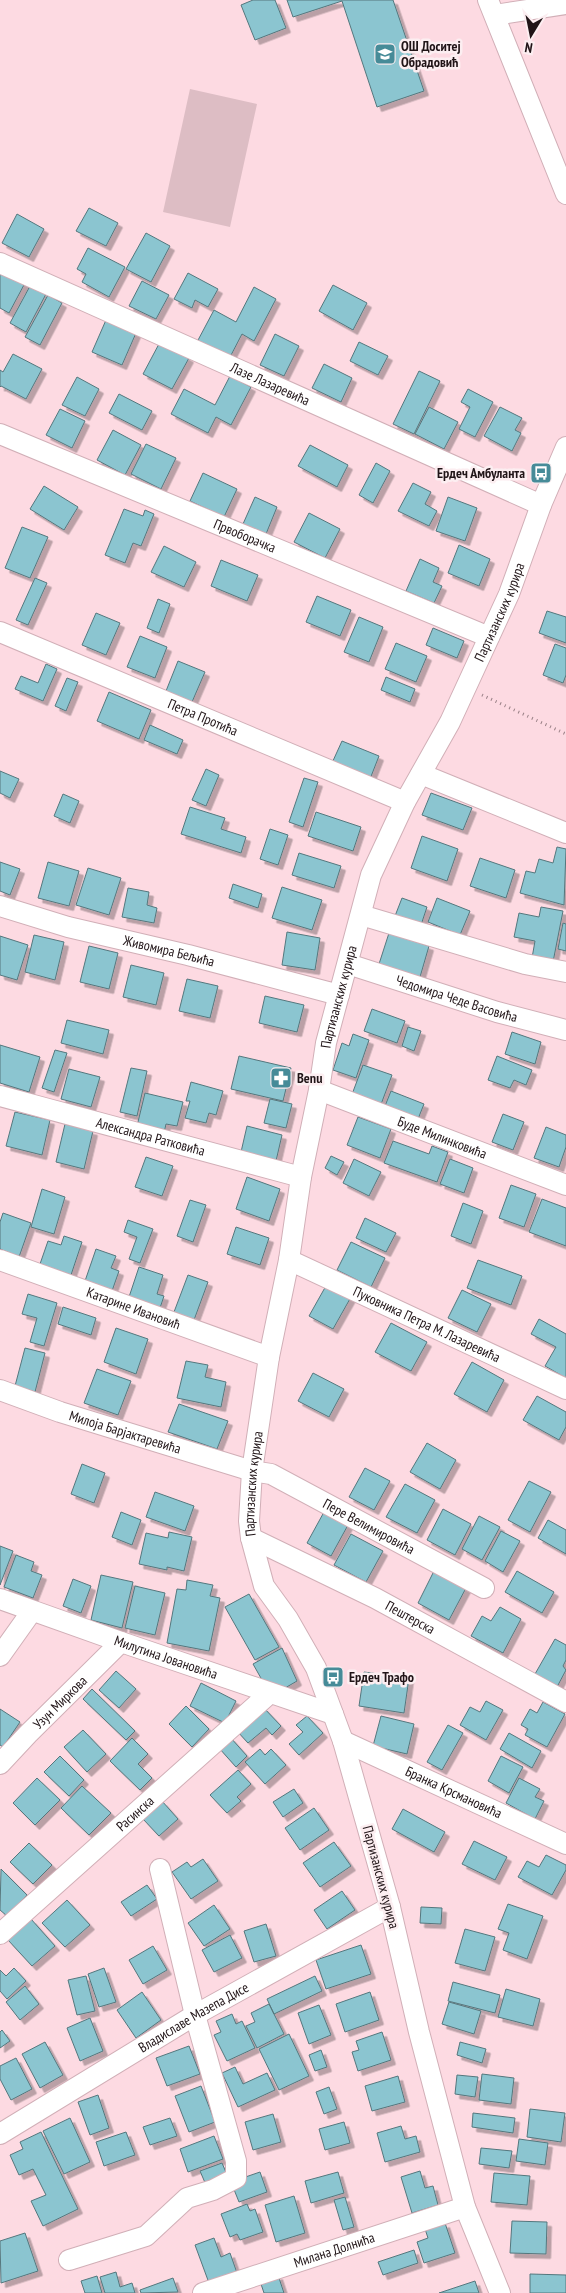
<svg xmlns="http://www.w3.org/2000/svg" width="566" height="2293" font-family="'PT Sans Narrow',sans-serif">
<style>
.green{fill:#ddbdc4}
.building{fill:#8bc5d0;stroke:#54777d;filter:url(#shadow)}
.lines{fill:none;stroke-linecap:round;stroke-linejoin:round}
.minor-casing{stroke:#d1afb7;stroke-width:22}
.path{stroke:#998086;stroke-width:3;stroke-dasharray:1 4;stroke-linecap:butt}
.minor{stroke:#fff;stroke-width:20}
.labels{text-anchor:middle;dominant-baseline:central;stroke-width:5;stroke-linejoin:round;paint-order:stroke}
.poi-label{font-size:14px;font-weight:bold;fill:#201417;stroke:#fceef1;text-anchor:start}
.street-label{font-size:14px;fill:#201417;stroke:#fceef1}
</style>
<defs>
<filter id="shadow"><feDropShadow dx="4.5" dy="4.5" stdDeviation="0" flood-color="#0004"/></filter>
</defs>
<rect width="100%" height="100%" fill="#fddae2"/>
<path class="green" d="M190 89 257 104 230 227 163 212Z"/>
<path class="building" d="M253 0H275L286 28 255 40 241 5Z
M287 0H393L424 91 377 107 342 1 293 17Z
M89 208 118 223 106 246 76 231Z
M17 214 44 229 29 257 2 243Z
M146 233 170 246 151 282 126 269Z
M88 248 125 267 109 297 82 282 86 274 77 269Z
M0 270 25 283 9 313 0 308Z
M188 273 218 289 208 307 195 300 192 308 174 299Z
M142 281 169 295 156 319 129 306Z
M333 285 367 303 353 330 319 311Z
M30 286 46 294 26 332 10 323Z
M254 287 276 299 254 341 242 334 229 359 197 342 214 310 236 322Z
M48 295 62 303 40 345 25 337Z
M106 320 136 333 122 365 92 352Z
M275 334 299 346 284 376 260 365Z
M160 342 189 358 172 389 143 374Z
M359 342 388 356 378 375 350 361Z
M13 354 42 369 26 399 1 386 0 387V370L3 372Z
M324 364 352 378 341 402 312 388Z
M419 371 440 381 414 434 393 424Z
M230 376 251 387 231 425 216 417 208 433 171 414 184 389 215 405Z
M77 377 99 389 85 416 62 405Z
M468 389 493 402 475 437 459 429 470 407 461 402Z
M119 394 152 411 142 430 109 413Z
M429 407 458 422 444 449 415 434Z
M500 407 522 418 515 430 521 433 512 451 484 436Z
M60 409 85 421 72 448 46 435Z
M113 430 141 445 125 475 97 460Z
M146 444 176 458 161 489 131 474Z
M310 445 348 465 337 487 298 466Z
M376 463 390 471 373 503 359 495Z
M203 473 237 489 224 517 190 501Z
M413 483 431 492 425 504 437 511 429 526 398 511Z
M44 486 78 507 64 530 30 509Z
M255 497 277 507 266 534 243 524Z
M448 497 477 508 465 541 436 531Z
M124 509 143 516 145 510 154 514 141 546 133 543 125 563 105 555Z
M309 513 340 529 325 558 294 542Z
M22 527 48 537 30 578 5 568Z
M459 545 490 559 479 586 448 573Z
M164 546 196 562 184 587 151 572Z
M420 559 439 568 433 582 442 586 434 603 406 591Z
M221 560 258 575 247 601 211 586Z
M35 578 47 583 28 625 16 620Z
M317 596 351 610 340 636 306 622Z
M158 599 170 604 159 633 147 628Z
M547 611 566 617V643L539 633Z
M96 613 120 623 106 655 82 645Z
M359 617 383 627 369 662 344 652Z
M433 628 464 641 457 658 426 645Z
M140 636 167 647 155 678 127 667Z
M396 643 427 656 416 682 385 669Z
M555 644 566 648V675L563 683 543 675Z
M178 661 205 672 192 702 166 691Z
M46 664 57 669 43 701 15 689 21 676 38 683Z
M386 677 415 689 410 702 381 690Z
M67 678 78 682 66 711 55 706Z
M109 692 151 710 139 739 97 721Z
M150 725 183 740 177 754 144 740Z
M342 741 379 756 370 779 332 763Z
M206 769 219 775 206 806 192 800Z
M0 771 19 779 10 798 0 793Z
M304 778 318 782 303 827 289 822Z
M431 793 472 808 463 830 422 815Z
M63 794 79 801 70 823 54 816Z
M190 807 225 818 221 829 246 837 241 853 181 834Z
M316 812 361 827 353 851 308 836Z
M270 829 288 835 278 865 260 859Z
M422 836 458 849 447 881 411 868Z
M557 847 566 849 564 905 520 893 526 871 535 873 539 859 553 863Z
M299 853 341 866 334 888 292 875Z
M480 858 515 870 506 898 470 886Z
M0 862 20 869 10 895 0 891Z
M48 862 79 871 69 906 38 898Z
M88 868 121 878 109 915 76 905Z
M233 884 262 894 258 908 229 898Z
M282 887 322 900 312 930 272 918Z
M128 888 149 892 147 905 157 908 154 923 122 917Z
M402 898 427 907 421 925 395 916Z
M437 898 470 911 460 935 428 922Z
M541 907 563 911 553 962 532 958 535 941 514 937 519 913 539 917Z
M563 923 566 924V951L558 949Z
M287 932 320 938 315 970 282 965Z
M389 933 429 946 420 977 379 964Z
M34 935 64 942 55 980 25 972Z
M0 936 28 945 17 980 0 975Z
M89 946 118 953 109 989 80 982Z
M131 965 164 973 156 1005 123 997Z
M187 979 218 986 210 1018 179 1011Z
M265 996 304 1005 297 1032 259 1023Z
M372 1009 405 1021 397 1043 364 1031Z
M67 1020 109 1030 103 1054 61 1043Z
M408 1027 421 1031 414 1051 402 1046Z
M512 1032 541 1042 535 1064 505 1054Z
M353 1034 369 1040 356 1078 333 1070 342 1043 349 1046Z
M0 1045 40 1057 29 1092 0 1083Z
M55 1050 67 1053 54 1092 42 1088Z
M239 1056 291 1068 283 1101 231 1089Z
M497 1056 532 1070 526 1085 514 1080 510 1088 488 1080Z
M363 1065 392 1075 380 1107 351 1097Z
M131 1068 147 1071 137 1116 120 1112Z
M69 1069 100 1077 91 1107 61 1099Z
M191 1082 223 1091 216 1115 209 1113 206 1123 185 1118 190 1101H186Z
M391 1091 424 1104 418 1119 385 1106Z
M145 1093 183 1102 177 1126 166 1124 164 1133 137 1126Z
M270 1099 292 1104 286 1128 264 1123Z
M15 1112 50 1120 42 1155 6 1146Z
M503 1114 524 1122 513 1150 492 1142Z
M358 1117 391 1129 380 1158 347 1145Z
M65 1124 93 1131 84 1169 56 1162Z
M247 1126 282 1135 276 1161 241 1152Z
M546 1127 566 1135V1147L559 1167 534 1158Z
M393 1141 429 1154 432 1146 448 1152 437 1182 384 1163Z
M331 1156 344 1162 337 1175 325 1168Z
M146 1157 173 1166 162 1196 135 1187Z
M354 1159 381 1172 369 1196 343 1183Z
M450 1159 473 1168 464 1193 440 1184Z
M247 1177 280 1189 269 1221 236 1209Z
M511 1185 536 1194 524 1227 499 1218Z
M42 1189 65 1197 54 1234 31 1227Z
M542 1199 566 1208V1246L529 1232Z
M190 1200 206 1205 193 1242 177 1236Z
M463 1203 483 1211 471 1244 451 1236Z
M3 1213 31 1223 19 1257 0 1249V1222Z
M365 1218 396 1233 386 1252 356 1238Z
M128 1220 153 1229 140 1263 129 1259 137 1237 124 1232Z
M236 1227 269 1238 260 1265 227 1254Z
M64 1236 82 1242 71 1275 40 1264 48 1241 61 1245Z
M351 1242 385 1258 371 1287 337 1270Z
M96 1249 116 1256 111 1268 119 1271 112 1291 85 1281Z
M478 1260 522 1276 511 1305 467 1288Z
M139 1267 163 1275 157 1294 164 1296 160 1308 129 1297Z
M188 1275 208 1282 194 1320 174 1312Z
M327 1284 351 1297 333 1329 309 1316Z
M462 1290 491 1304 477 1332 448 1318Z
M28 1294 57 1303 44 1346 30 1342 37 1318 22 1314Z
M63 1307 96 1318 91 1335 58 1324Z
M539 1319 566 1334V1378L545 1366 556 1347 531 1334Z
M391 1323 427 1342 411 1371 375 1352Z
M116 1328 148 1339 136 1374 104 1362Z
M25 1348 45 1353 35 1392 15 1386Z
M186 1361 208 1365 205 1377 226 1382 221 1407 177 1398Z
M472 1362 504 1380 487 1412 454 1394Z
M97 1369 131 1381 118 1415 84 1403Z
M313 1373 344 1389 329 1417 298 1401Z
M537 1396 566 1412V1427L559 1440 523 1420Z
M179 1404 228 1421 217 1449 168 1432Z
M427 1443 456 1460 440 1489 410 1472Z
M82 1464 105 1473 94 1503 71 1494Z
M365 1468 390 1481 374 1510 349 1497Z
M529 1481 551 1492 530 1532 508 1520Z
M405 1484 435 1500 417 1533 386 1517Z
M155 1492 194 1506 185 1531 146 1517Z
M443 1509 471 1524 455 1555 427 1540Z
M121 1512 141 1520 132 1545 112 1537Z
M324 1512 348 1525 331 1556 307 1543Z
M479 1516 500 1527 482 1560 462 1549Z
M548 1520 566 1530V1554L538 1538Z
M501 1531 520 1541 503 1572 485 1561Z
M169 1532 192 1537 184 1571 167 1567V1570L139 1564 146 1533 168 1538Z
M351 1534 383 1551 366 1582 334 1565Z
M0 1546 13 1551 0 1585Z
M16 1555 34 1562 31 1571 42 1575 33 1598 4 1587Z
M434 1571 466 1588 449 1620 418 1603Z
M517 1571 554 1592 542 1613 505 1592Z
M101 1575 133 1582 122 1628 91 1620Z
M73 1579 91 1586 81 1613 63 1606Z
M187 1580 213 1585 210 1596 220 1598 209 1651 167 1643 177 1589 186 1590Z
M135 1586 165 1593 155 1635 125 1628Z
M249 1594 279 1647 255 1660 225 1607Z
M500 1607 521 1619 503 1653 471 1636 482 1616 491 1621Z
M555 1639 566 1645V1660L563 1666 566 1670 557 1687 535 1674Z
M282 1648 297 1681 285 1688 262 1680 253 1664Z
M116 1671 136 1689 119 1708 99 1690Z
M364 1672 409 1678 404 1713 359 1706Z
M201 1683 236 1701 225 1723 190 1706Z
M92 1689 135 1731 126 1740 83 1699Z
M486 1701 503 1710 486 1740 460 1725 470 1707 480 1712Z
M543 1702 565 1714 547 1747 525 1735 528 1729 521 1725 530 1709 537 1713Z
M186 1706 209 1729 192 1747 169 1724Z
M263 1707 281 1726 272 1735 266 1728 248 1743 237 1731Z
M0 1709 20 1722 3 1747 0 1745Z
M307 1716 323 1733 299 1755 289 1744 303 1732 296 1725Z
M381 1716 414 1724 407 1754 373 1746Z
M448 1725 463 1733 442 1770 427 1762Z
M83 1730 106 1754 87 1772 64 1747Z
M509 1733 541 1751 532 1768 500 1749Z
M230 1737 247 1756 236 1767 219 1748Z
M132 1738 148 1754 138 1764 152 1778 140 1790 110 1761Z
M260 1749 265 1755 271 1749 286 1765 265 1784 245 1762Z
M60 1756 84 1780 69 1796 44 1772Z
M501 1756 523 1767 509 1793 488 1781Z
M238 1770 251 1784 237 1797 241 1801 227 1813 210 1795Z
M37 1778 60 1800 35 1825 13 1803Z
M519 1778 540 1789 535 1797 544 1801 535 1819 506 1803Z
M82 1786 111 1813 89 1835 61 1808Z
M294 1789 303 1803 283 1817 273 1802Z
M162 1801 178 1819 159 1836 143 1819Z
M314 1808 329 1830 300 1850 285 1828Z
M403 1809 445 1832 434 1852 392 1829Z
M474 1841 507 1857 495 1880 462 1864Z
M334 1842 351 1866 320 1887 303 1863Z
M29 1843 52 1865 33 1884 10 1862Z
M546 1855 566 1865V1870L552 1895 518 1877 527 1861 539 1867Z
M203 1859 218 1881 191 1899 172 1872 187 1862 191 1867Z
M1 1869 27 1895 7 1916 0 1910Z
M147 1885 157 1899 131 1916 121 1902Z
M342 1891 355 1910 327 1929 314 1910Z
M67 1900 90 1925 65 1947 42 1923Z
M508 1904 543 1916 527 1959 503 1950 509 1933 498 1929Z
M214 1905 230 1929 204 1946 188 1923Z
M421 1907 442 1908 441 1924 420 1923Z
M31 1919 55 1946 32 1966 8 1940Z
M266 1924 276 1956 254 1962 244 1931Z
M465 1929 495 1937 485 1971 455 1963Z
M230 1935 242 1958 214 1972 202 1950Z
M361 1945 371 1974 326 1989 316 1960Z
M153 1946 167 1970 143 1984 129 1960Z
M14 1968 26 1981 7 1999 0 1991V1970L6 1976Z
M104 1968 116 2002 99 2007 88 1974Z
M86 1976 95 2011 77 2015 68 1980Z
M315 1976 322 1991 274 2014 267 1999Z
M453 1982 500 1995 495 2013 448 2001Z
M25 1986 39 2004 20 2020 6 2002Z
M506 1989 540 1999 533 2026 498 2017Z
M142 1992 161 2020 136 2038 117 2010Z
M370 1992 379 2020 345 2032 336 2004Z
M449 2002 481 2011 474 2034 442 2024Z
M269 2004 284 2034 257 2048 246 2026 255 2022 251 2013Z
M319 2005 331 2035 309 2044 298 2013Z
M232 2014 236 2024 242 2021 255 2048 227 2061 214 2035 221 2032 216 2021Z
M90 2018 103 2051 80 2061 67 2028Z
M2 2030 10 2041 0 2048V2032Z
M382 2032 391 2060 358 2071 352 2052 359 2050 356 2041Z
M289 2034 309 2076 279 2090 259 2049Z
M45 2042 63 2075 40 2088 22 2054Z
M460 2042 486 2049 482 2063 457 2055Z
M189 2046 200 2074 167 2086 156 2058Z
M321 2050 327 2067 315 2071 309 2055Z
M16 2058 32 2089 11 2100 0 2079V2066Z
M235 2067 243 2084 267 2073 275 2090 238 2107 222 2073Z
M482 2074 514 2078 511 2104 479 2100Z
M457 2075 478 2077 475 2097 455 2094Z
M398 2076 405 2102 372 2111 365 2086Z
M201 2086 215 2122 189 2132 175 2096Z
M329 2087 337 2109 324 2114 316 2092Z
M98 2095 109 2128 90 2135 78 2102Z
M530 2109 565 2113 561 2142 527 2137Z
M473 2113 515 2118 513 2133 472 2127Z
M273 2114 281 2142 253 2150 245 2122Z
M70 2118 90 2162 64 2174 43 2131Z
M170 2118 177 2136 150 2145 143 2127Z
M344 2122 350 2143 325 2150 319 2129Z
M401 2126 405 2139 416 2136 420 2152 385 2162 377 2133Z
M41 2132 78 2209 43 2226 31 2201 46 2195 33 2169 19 2175 10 2155 23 2149 20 2142Z
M126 2132 135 2155 104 2166 96 2142Z
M214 2136 223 2159 188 2172 180 2149Z
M519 2139 548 2143 545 2165 516 2161Z
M481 2148 512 2151 509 2168 479 2164Z
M222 2163 228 2177 206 2185 200 2171Z
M420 2171 425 2188 433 2186 438 2205 412 2213 401 2177Z
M260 2172 267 2192 239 2202 231 2182Z
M338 2172 344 2193 311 2203 305 2181Z
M494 2173 530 2176 527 2205 491 2202Z
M294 2196 305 2233 276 2242 265 2205Z
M345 2197 354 2227 343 2230 334 2200Z
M247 2204 250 2211 255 2209 263 2232 240 2240 237 2234 230 2237 221 2214Z
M512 2221 547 2222 546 2254 510 2253Z
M445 2223 455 2253 424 2263 417 2242 428 2238 425 2229Z
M25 2233 38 2271 1 2283 0 2241Z
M214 2238 221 2257 230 2253 237 2273 209 2283 195 2245Z
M414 2250 418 2263 383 2275 378 2262Z
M116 2272 120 2287 132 2283 135 2293H105L100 2277Z
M530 2274 566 2275V2293H530Z
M278 2275 284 2293H264L260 2281Z
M97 2276 102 2293H85L81 2281Z
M173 2278 178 2292 141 2293 140 2290Z
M475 2281 479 2293H439Z"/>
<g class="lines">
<g class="minor-casing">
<g id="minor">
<path d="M488 0 566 194"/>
<path d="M495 15 566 4"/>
<path id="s1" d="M0 263 541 505"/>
<path id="s2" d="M0 434 489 637"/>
<path id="s3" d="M0 632 405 802"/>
<path d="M421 774 566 833"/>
<path id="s4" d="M0 906 68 927 188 955 339 995"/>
<path d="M361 915 525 964 566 972"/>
<path id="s5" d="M348 964 497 1012 566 1030"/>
<path id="s6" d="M319 1090 566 1185"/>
<path id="s7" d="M0 1096 301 1177"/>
<path id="s8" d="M0 1260 269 1357"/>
<path id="s9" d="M289 1260 566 1389"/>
<path id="s10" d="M0 1390 60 1412 252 1471 271 1474 484 1588"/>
<path id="s11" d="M251 1538 375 1598 566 1702"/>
<path id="s12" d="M0 1599 121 1642 333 1714"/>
<path d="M0 1656 32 1611"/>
<path id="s13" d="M343 1741 566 1844"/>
<path id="s14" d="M0 1764 28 1734 121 1642"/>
<path id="s15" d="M0 1934 270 1693"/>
<path id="s16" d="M0 2134 195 2015 390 1907"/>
<path d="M69 2260 146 2236 187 2198 213 2190 236 2178V2161L195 2015 160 1869"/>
<path id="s17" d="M203 2293 465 2207"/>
<path id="s18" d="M500 2293 465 2207 419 2032 390 1907 343 1741 316 1668 288 1619 264 1586 251 1538 249 1521 252 1471 269 1357 289 1260 301 1177 319 1090 326 1043 371 875 405 802 450 722 509 594 541 505 566 447"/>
</g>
</g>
<path class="path" d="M482 695 566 734"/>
<use href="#minor" class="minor"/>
</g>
<defs>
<g id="school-square" transform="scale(1.125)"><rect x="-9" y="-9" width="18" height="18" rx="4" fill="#468b98" stroke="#fceef1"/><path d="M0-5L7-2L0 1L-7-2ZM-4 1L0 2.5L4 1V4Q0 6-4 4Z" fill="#fff"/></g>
<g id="bus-square" transform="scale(1.125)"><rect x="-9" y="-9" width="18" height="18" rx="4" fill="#468b98" stroke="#fceef1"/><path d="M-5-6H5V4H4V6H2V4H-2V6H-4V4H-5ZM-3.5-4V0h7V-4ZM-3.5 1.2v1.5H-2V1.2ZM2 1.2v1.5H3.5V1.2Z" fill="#fff"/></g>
<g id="pharmacy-square" transform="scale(1.125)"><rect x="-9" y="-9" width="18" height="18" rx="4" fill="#468b98" stroke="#fceef1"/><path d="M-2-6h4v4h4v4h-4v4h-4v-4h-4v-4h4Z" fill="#fff"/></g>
</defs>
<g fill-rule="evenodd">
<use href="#school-square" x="385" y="54"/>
<use href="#bus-square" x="541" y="473"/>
<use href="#pharmacy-square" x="281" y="1078"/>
<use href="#bus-square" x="333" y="1677"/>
</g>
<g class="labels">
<g class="poi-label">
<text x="401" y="46">ОШ Доситеј<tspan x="401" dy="16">Обрадовић</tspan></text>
<text x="525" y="473" text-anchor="end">Ердеч Амбуланта</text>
<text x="297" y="1078">Benu</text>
<text x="349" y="1677">Ердеч Трафо</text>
</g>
<g class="street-label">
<text stroke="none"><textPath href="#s1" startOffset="296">Лазе Лазаревића</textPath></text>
<text stroke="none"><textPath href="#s2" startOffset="265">Првоборачка</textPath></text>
<text stroke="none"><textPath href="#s18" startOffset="1768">Партизанских курира</textPath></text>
<text stroke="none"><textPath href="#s3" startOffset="220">Петра Протића</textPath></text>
<text stroke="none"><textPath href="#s4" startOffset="175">Живомира Бељића</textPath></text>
<text stroke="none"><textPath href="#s18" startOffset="1349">Партизанских курира</textPath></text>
<text stroke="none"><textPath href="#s5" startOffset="114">Чедомира Чеде Васовића</textPath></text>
<text stroke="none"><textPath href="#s7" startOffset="156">Александра Ратковића</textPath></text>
<text stroke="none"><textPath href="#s6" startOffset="132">Буде Милинковића</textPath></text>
<text stroke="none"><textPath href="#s8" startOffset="142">Катарине Ивановић</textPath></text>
<text stroke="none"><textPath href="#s9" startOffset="152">Пуковника Петра М. Лазаревића</textPath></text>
<text stroke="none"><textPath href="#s10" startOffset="132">Милоја Барјактаревића</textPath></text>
<text stroke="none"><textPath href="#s18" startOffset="854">Партизанских курира</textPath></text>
<text stroke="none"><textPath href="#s10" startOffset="395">Пере Велимировића</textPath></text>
<text stroke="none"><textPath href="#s11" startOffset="178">Пештерска</textPath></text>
<text stroke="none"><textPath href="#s12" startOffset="176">Милутина Јовановића</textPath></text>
<text stroke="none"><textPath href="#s14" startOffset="86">Узун Миркова</textPath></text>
<text stroke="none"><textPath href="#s13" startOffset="122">Бранка Крсмановића</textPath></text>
<text stroke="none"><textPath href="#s15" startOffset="181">Расинска</textPath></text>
<text transform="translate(381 1877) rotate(75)">Партизанских курира</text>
<text stroke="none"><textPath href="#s16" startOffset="226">Владиславе Мазепа Дисе</textPath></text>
<text stroke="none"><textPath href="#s17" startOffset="138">Милана Долнића</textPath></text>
</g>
</g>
<g transform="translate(531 35) rotate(190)" stroke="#fceef1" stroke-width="4" paint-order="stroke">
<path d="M0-4L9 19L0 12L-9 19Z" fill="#201417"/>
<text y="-8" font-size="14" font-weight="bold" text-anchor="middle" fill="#201417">N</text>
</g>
</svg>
